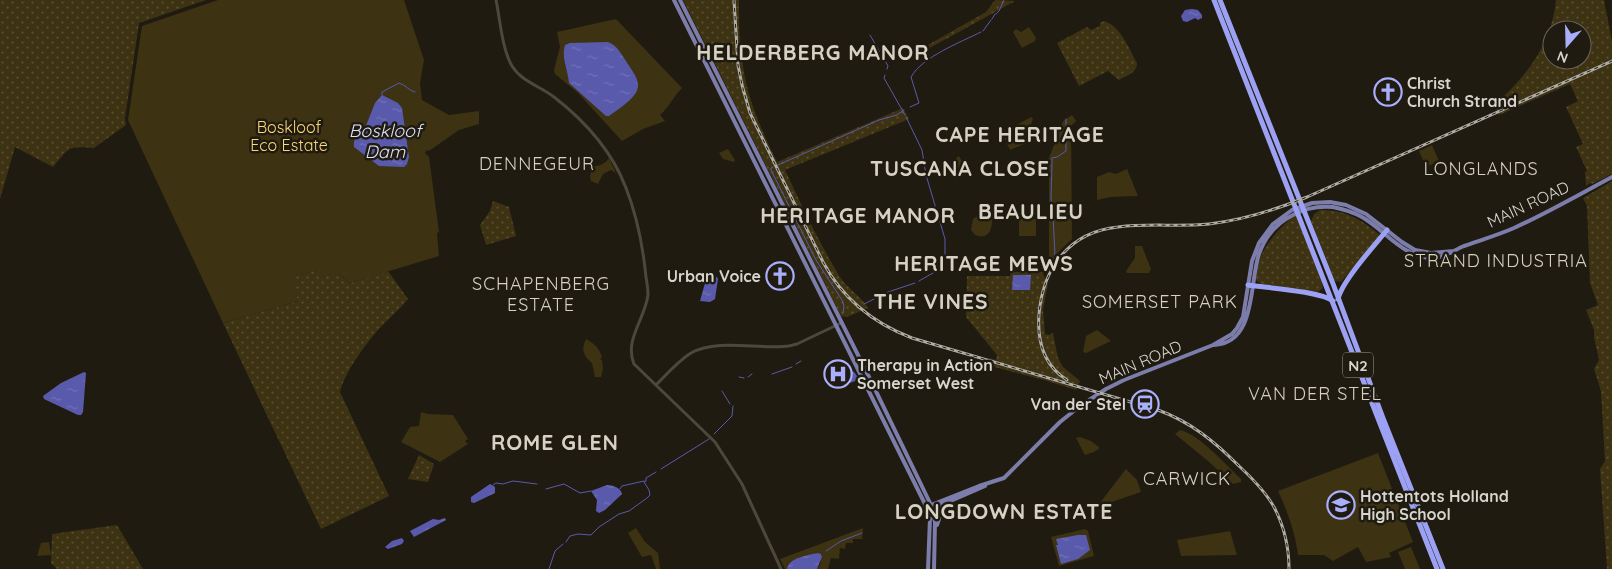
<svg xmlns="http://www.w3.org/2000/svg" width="1612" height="569" font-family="Quicksand,sans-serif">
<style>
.grass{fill:url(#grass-dots);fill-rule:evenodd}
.green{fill:#3d3212}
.water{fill:url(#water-ripples)}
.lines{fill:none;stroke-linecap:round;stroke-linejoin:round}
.stream{stroke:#5a5aad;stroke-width:1}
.minor{stroke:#4c483c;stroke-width:3}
.major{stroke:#7c7daa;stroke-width:4}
.highway{stroke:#9ca1f4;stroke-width:5}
.rail-casing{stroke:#afaca5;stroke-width:3}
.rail{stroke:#1f1b11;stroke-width:1;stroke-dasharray:4;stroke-linecap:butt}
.labels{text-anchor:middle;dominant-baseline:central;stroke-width:5;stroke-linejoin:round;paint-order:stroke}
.shield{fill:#1f1b11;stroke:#a09d95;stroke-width:1}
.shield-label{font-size:15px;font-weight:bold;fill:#d7d5ce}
.poi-label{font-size:16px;font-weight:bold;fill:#d7d5ce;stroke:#1f1b11;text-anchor:start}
.park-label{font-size:16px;fill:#fed874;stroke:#1f1b11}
.street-label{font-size:16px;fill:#d7d5ce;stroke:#1f1b11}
.water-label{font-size:18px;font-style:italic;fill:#dee1f8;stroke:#1f1b11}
.neighbourhood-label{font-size:18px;letter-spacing:1px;fill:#d6d1c3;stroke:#1f1b11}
.district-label{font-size:21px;font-weight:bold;letter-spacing:1px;fill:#d6d1c3;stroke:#1f1b11}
</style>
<defs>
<pattern id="grass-dots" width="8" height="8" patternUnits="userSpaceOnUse" patternTransform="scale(1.25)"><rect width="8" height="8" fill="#3d3212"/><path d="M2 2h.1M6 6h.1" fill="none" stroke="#584f33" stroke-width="1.8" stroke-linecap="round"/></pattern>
<pattern id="water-ripples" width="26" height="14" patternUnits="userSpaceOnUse" patternTransform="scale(1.25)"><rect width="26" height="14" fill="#5a5aad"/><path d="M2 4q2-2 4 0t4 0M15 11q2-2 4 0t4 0" fill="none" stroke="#7171b7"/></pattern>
</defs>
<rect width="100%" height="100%" fill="#1f1b11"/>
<path class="grass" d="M0 0H206L139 23 125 118 126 125 94 148C67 146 70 147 53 167L15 147 0 199Z
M683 0H739C739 22 739 45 743 66 748 101 762 131 777 162L903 108 909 119 785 170C802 206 819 243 840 277 848 289 860 295 868 308L847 317 841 316Z
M995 0 1015 1 906 61 905 58 986 12Z
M1556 0H1604L1612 41V174L1592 184 1590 183 1586 186 1585 172 1587 171 1576 147 1583 144 1566 107 1578 101 1570 84 1499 115 1494 105C1526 78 1552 43 1556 0ZM1552 30H1582V60H1552Z
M1104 21C1121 26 1129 49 1137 63 1137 73 1126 76 1119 80L1108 71 1079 86 1057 43 1087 27 1091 30 1100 26V23Z
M1612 181V569H1607L1600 469 1605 461 1601 391 1594 369 1599 360 1594 337V330L1586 310 1598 305 1590 283 1587 206 1583 198Z
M493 201 509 207 516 236 486 245 480 225 490 211Z
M1320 210C1347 210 1360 219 1380 235L1341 282 1335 281 1311 221 1314 214Z
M1296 215 1321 280 1323 288 1318 292 1261 284 1256 280C1255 255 1276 229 1296 215Z
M317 270 338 273 350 283 388 271 408 299C399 310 388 319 378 330 364 346 345 372 340 392L389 496 321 529 223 323 298 301 291 277Z
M1011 272H1042L1048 284 1043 309 1045 334 1049 335 1053 333 1058 358 1063 367 1080 381 1076 390 1044 380 987 365 989 358 996 360 997 355 966 317 967 276H1010Z
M419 455 434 464 428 482 408 479Z
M117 525 143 569H57L51 563 52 534Z"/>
<path class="green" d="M218 0H404L424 60 420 83 422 100 449 115 479 111V124L459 130 429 151 427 150 425 153 429 157 439 232 437 233 439 256 350 283 338 273 320 278 317 270 292 277 298 301 223 323 128 120 142 26Z
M616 19 682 88C673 97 670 106 660 115L665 121 643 129 622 141 578 93 555 74 554 70 560 47 557 32Z
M1029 27 1036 38 1035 41 1022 48 1013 32 1016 29 1021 32Z
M1072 115 1076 121 1071 126 1072 239 1049 261V166L1047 163 1063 121Z
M1031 117 1033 119 1024 144 1010 150 1002 133Z
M1432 145 1439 161 1426 167 1419 151Z
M728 149 735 160 734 162 723 159 719 153Z
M959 156 968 172 956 179 955 159Z
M609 158 616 173 611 170 603 174 598 184 591 181 590 176 593 166C599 167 606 163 609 158Z
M1127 169 1138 196 1110 197 1097 200V177L1109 172 1116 174Z
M981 214 992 220C992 231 988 240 975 235L971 230 973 219Z
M1019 219H1036V236H1019Z
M1135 246H1142L1151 269 1149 273H1127L1126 271 1135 258Z
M1097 330 1111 341 1086 353 1083 352 1086 336Z
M586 339C595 344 599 348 602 357L600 359 602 360 603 369 601 377H595L592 363C583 355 581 350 586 339Z
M421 412 428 414 453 415 468 439 465 441 468 444 440 462 401 442 410 427 419 426Z
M1180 430C1199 434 1226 465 1241 479V482L1233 484 1208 461 1175 434Z
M1080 437 1091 441 1100 448 1094 452 1085 455 1076 438Z
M1378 453 1413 542 1389 553 1391 557 1366 562 1358 547 1333 561 1324 555H1298C1295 532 1288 513 1278 491Z
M1126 469 1137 480 1141 492 1100 506 1099 504Z
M636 528 645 542 658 553 660 569H656L651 555 642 557 628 533Z
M863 528 862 538 864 539H853V543H846L845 549 840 548 839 559 831 558 828 569H817L820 565 822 555 819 553 799 558 788 564 787 569H785L780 559Z
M1085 529 1088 531 1094 556 1059 566 1051 537Z
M1230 531 1237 555 1181 556 1177 540Z
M49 542 51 555 37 556 41 543Z
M1411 547 1420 569H1405L1398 552Z"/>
<path class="water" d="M1192 9 1198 10 1202 15V18L1198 20 1195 18 1187 22 1183 21 1181 16 1185 10Z
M608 42C617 45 621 54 626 61 630 68 638 77 638 85 639 97 617 110 609 116H606L569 83C568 70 561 57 565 45L570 43Z
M382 95 398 103 402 108 409 157 407 164 404 167 379 166 354 147C353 139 356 137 363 133L375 103Z
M1013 275H1031L1030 290H1012Z
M707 276 717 277 718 279 715 299 710 302 700 301Z
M853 371 857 376 858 380 847 384 844 379Z
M84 372 86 373 83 412 81 415H78L44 399 43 396 61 383Z
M490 484 495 487V493L474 503 471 502V497Z
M607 485C613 485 621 488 622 494L605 510 599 513 596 511 597 500 591 491Z
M445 518 446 520 414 537 410 531 433 519 439 520Z
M1078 535H1086L1090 550 1078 559 1061 564 1056 545H1058L1056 539Z
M402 538 404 541 402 544 388 549 385 547 392 541Z
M818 553 821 554 822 557 817 569H787C788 558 808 555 818 553Z"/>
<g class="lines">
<path class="stream" d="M996 14 999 11 1004 0
M992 19 995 14
M983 31 991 20
M870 35 888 66 887 69
M885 75 884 78 905 115
M382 95V92L399 83C406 85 409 91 415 92
M910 107 919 103 911 77C922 57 961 42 981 32
M906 117 922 150 926 175 945 239V258L940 269 919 281
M778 165 879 120 897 115 904 110
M773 167 771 168V170L816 260 842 300 844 306 843 313
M1045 272 1055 256 1053 215 1051 198 1052 164V158L1057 157 1066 151V119
M864 304 888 292 915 283
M796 364 801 361
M772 374 792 367
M739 377 744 378
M748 377 752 374
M722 391 730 404
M714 434 732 416 733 406
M661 469 709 439
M493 485 496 483 503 484 513 481 537 484
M546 489 564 484 580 493 591 491
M620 489 622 486 644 481
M566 542 570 536 578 534 591 535 599 527 619 514 629 511 647 498 650 495 649 490 644 482 646 481V478L656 472
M826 551 841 541 862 533
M549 569 555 551 563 544"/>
<path class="minor" d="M496 0C500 19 502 49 512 66 522 82 540 86 554 97 585 121 612 151 626 188 637 216 643 247 646 277 647 283 648 289 648 295 645 319 624 340 634 364L715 442 742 484 781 569
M656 385C667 374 678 361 691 353 718 338 759 350 789 346L797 344 841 323"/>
<path class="major" d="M674 0 924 502 930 518 928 569
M680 0 872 383 931 505 935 522 934 569
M1214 345C1257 343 1249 282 1259 254 1265 237 1277 223 1293 215 1305 208 1319 206 1333 207 1343 209 1353 212 1362 217 1385 230 1403 258 1433 258 1444 258 1454 250 1464 246 1481 240 1498 235 1514 228 1547 213 1580 194 1612 177
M926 507 979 486 1004 478 1060 422 1080 406 1106 389 1124 380 1213 345 1232 334 1237 328 1243 317 1252 261 1259 243 1273 224 1292 210 1312 203 1330 202 1346 205 1366 214 1402 242 1415 250 1431 253 1454 251
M932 509 985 486
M937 525 941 513 949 503"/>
<path class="highway" d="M1214 0 1437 569
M1220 0 1332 281 1383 418 1443 569
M1248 285C1267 288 1319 291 1333 301
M1338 299C1342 281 1374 246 1387 230"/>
<g class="rail-casing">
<path id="rail" d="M734 0 738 65 742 85 750 113 823 262C842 298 873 323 912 338L1158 410C1191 422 1215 442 1239 466 1252 478 1265 491 1274 507 1284 526 1289 547 1289 569
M1067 380C1043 365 1037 341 1039 314 1043 268 1069 232 1118 227 1148 223 1178 227 1209 224 1243 220 1275 210 1307 197L1612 61"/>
</g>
<use href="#rail" class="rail"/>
</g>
<defs>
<g id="church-ring" transform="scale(1.4375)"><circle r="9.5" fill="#1f1b11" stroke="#aaaffb" stroke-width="1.5"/><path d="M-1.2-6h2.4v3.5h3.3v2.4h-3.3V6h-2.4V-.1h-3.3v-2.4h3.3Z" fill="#aaaffb"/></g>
<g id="hospital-ring" transform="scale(1.4375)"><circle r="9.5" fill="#1f1b11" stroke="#aaaffb" stroke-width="1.5"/><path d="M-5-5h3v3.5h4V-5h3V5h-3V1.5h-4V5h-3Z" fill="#aaaffb"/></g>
<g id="station-ring" transform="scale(1.4375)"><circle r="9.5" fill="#1f1b11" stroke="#aaaffb" stroke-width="1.5"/><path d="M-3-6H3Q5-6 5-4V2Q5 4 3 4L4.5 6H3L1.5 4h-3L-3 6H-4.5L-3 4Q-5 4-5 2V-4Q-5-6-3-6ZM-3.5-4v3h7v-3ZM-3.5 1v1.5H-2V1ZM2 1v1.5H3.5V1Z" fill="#aaaffb"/></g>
<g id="school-ring" transform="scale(1.4375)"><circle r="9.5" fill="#1f1b11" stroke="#aaaffb" stroke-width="1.5"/><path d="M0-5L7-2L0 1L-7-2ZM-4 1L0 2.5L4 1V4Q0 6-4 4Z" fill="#aaaffb"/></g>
</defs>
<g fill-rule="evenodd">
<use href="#church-ring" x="1388" y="92"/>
<use href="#church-ring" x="780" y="276"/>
<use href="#hospital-ring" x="838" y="374"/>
<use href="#station-ring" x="1145" y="404"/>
<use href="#school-ring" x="1341" y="505"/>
</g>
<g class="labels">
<rect class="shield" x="1343" y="352.5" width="30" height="25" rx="4"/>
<g class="shield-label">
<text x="1358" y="365">N2</text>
</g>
<g class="poi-label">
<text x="1407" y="83">Christ<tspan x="1407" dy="18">Church Strand</tspan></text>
<text x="761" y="276" text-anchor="end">Urban Voice</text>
<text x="857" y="365">Therapy in Action<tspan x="857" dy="18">Somerset West</tspan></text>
<text x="1126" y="404" text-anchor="end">Van der Stel</text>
<text x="1360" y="496">Hottentots Holland<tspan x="1360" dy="18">High School</tspan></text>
</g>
<g class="park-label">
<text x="289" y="127">Boskloof<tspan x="289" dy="18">Eco Estate</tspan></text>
</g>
<g class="street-label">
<text transform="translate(1528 204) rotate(-25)">MAIN ROAD</text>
<text transform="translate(1140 362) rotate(-23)">MAIN ROAD</text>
</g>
<g class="water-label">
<text x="385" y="130">Boskloof<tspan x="385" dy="21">Dam</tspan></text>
</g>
<g class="neighbourhood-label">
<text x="537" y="163">DENNEGEUR</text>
<text x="1481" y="168">LONGLANDS</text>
<text x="1496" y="260">STRAND INDUSTRIA</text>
<text x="541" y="283">SCHAPENBERG<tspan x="541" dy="21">ESTATE</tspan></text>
<text x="1160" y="301">SOMERSET PARK</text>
<text x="1315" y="393">VAN DER STEL</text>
<text x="1187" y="478">CARWICK</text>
</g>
<g class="district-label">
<text x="813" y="52">HELDERBERG MANOR</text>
<text x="1020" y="134">CAPE HERITAGE</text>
<text x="960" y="168">TUSCANA CLOSE</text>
<text x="1031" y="211">BEAULIEU</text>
<text x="858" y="215">HERITAGE MANOR</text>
<text x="984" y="263">HERITAGE MEWS</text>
<text x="931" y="301">THE VINES</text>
<text x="555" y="442">ROME GLEN</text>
<text x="1004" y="511">LONGDOWN ESTATE</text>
</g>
</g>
<g transform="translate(1567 45) rotate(200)"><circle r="24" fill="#1f1b11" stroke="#69655d"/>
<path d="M0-4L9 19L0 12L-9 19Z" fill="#aaaffb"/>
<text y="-8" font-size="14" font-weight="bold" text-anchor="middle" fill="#d7d5ce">N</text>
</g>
</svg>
